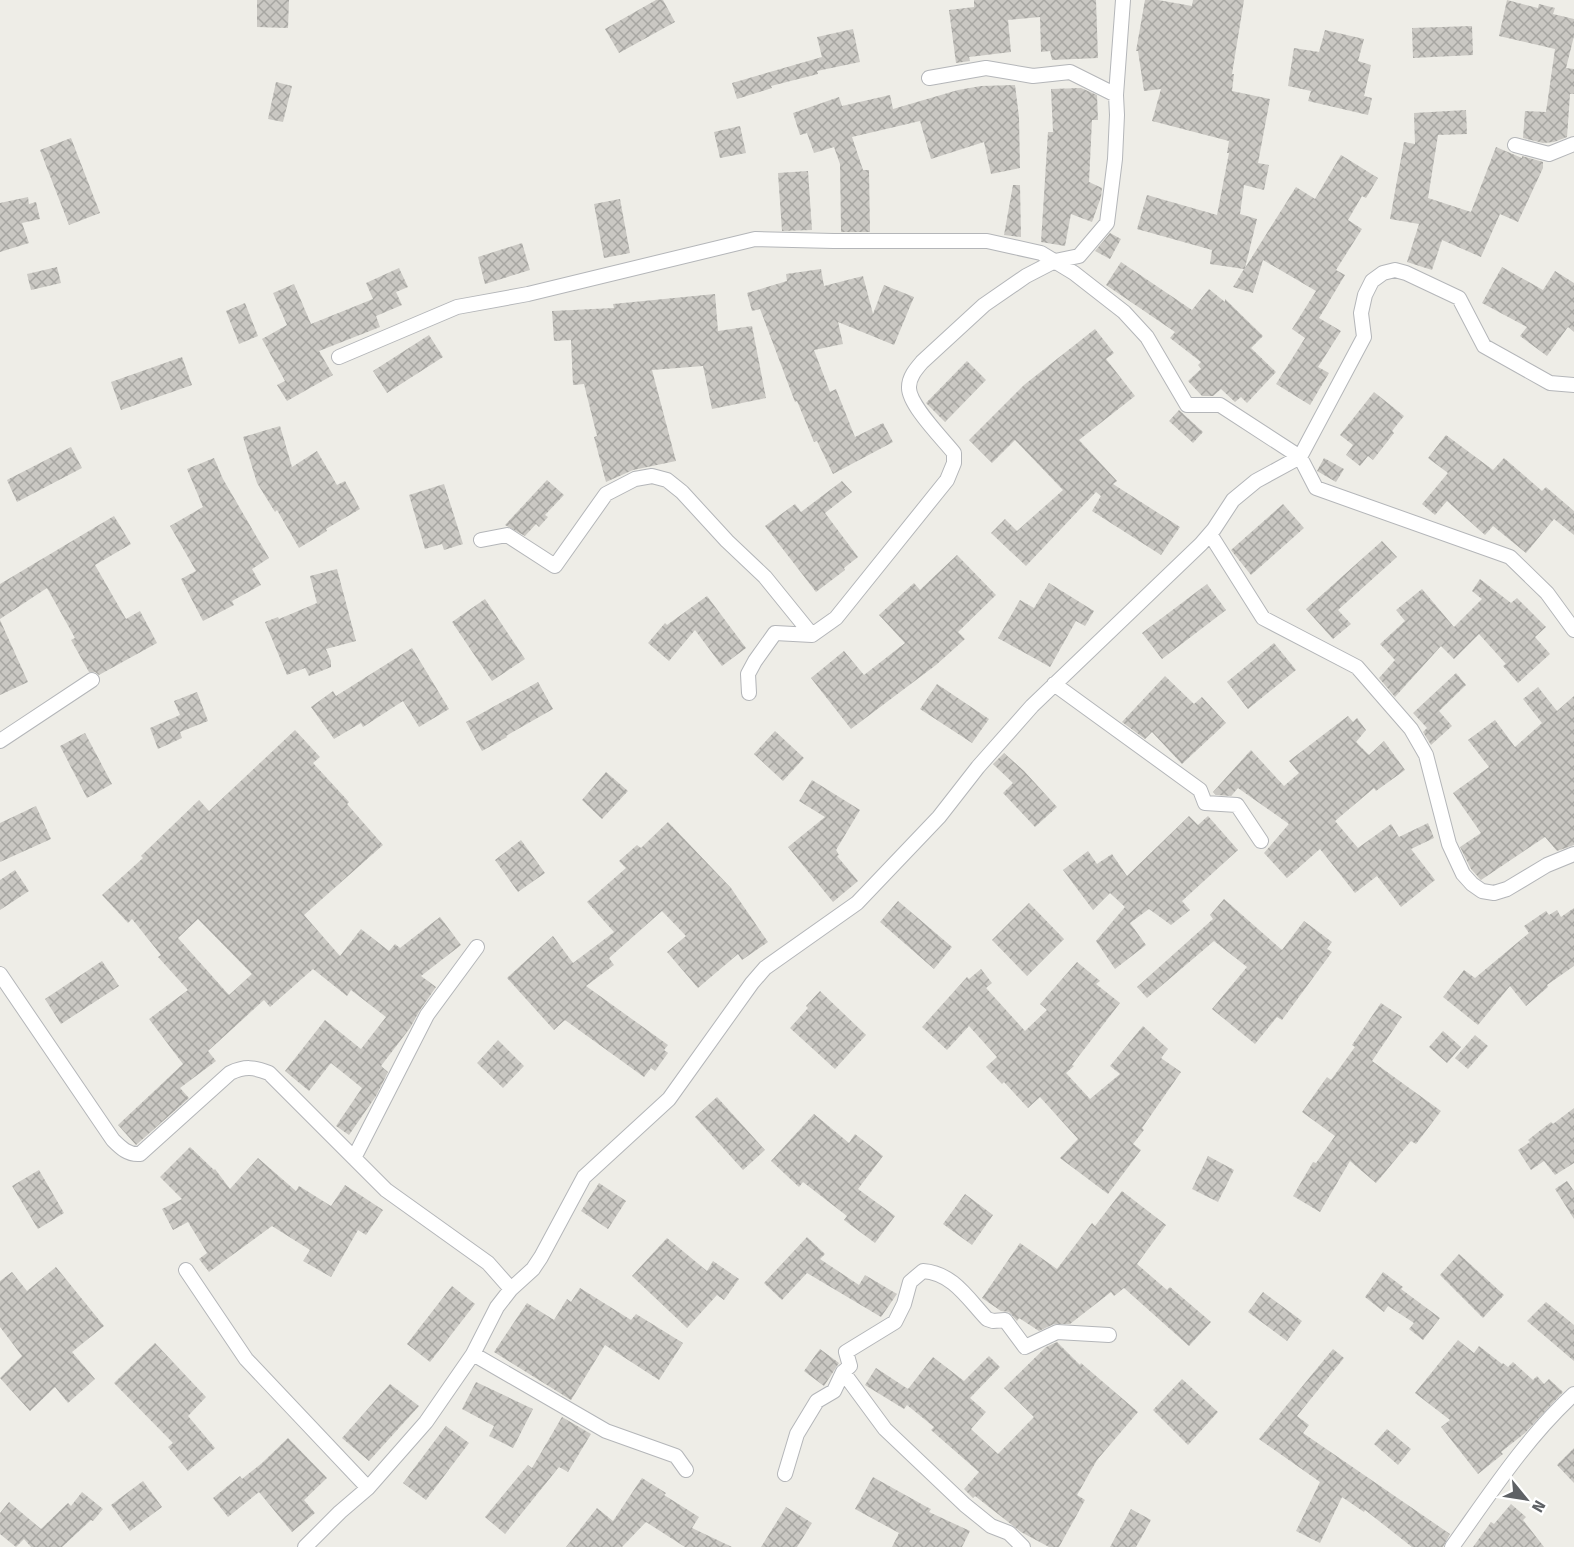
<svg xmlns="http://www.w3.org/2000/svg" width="1574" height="1547" font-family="'Fira Sans',sans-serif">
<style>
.building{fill:url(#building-cross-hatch);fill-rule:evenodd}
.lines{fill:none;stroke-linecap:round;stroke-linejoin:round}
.minor-casing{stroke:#b4b6b9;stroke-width:16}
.minor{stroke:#fff;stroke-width:14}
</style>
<defs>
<pattern id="building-cross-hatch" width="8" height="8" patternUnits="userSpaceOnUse" patternTransform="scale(1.5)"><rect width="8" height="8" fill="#cac8c3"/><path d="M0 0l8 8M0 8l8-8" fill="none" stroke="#a7a6a2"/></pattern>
</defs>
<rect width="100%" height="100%" fill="#eeede7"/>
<path class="building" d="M257 0H289L288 28 257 27Z
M656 0H663L675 22 619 53 605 29Z
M974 0H1096L1098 58 1052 60 1050 51 1041 52 1040 17 1008 20 1011 52 969 57 970 61 956 63 949 10 974 7Z
M1145 0H1158L1192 6 1193 0H1244L1232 74H1234L1232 91 1270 99 1258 163 1269 165 1264 190 1244 185 1240 214 1257 219 1245 268 1296 187 1315 199 1341 155 1378 178 1366 198 1362 196 1348 220 1362 229 1336 270 1345 275 1319 318 1341 331 1318 367 1329 373 1310 405 1276 384 1305 338 1292 329 1316 291 1263 260 1253 293 1233 287 1244 269 1210 264 1212 250 1137 229 1147 195 1217 215 1229 153H1227L1229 141 1152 121 1161 89 1144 91 1138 51H1136Z
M1507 0 1538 8 1539 4 1555 8 1553 14 1574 19V36L1566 68 1574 69V94H1570L1567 137 1554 142 1543 143 1523 138 1525 111 1546 112 1555 49 1499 36Z
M1472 26 1473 55 1413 58 1412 28Z
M853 29 860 62 817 71 818 74 771 86 772 88 737 99 732 83 822 57 817 37Z
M1325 30 1364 39 1358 61 1371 65 1364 96 1372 98 1368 115 1308 101 1311 91 1288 86 1294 48 1319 52Z
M276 82 292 86 283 122 268 119Z
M1015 85 1019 117 1020 168 991 174 984 142 931 159 920 121 852 137 863 170H869L870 232H841L840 164 834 147 814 153 807 133 800 135 793 113 839 97 842 106 890 95 893 109 958 90 981 86Z
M1081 88 1097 95 1098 120H1092L1089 182 1102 188 1101 197 1092 222 1071 214 1065 246 1041 242 1048 132H1053L1051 89Z
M1466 110 1467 134 1438 135 1428 198 1471 212 1496 147 1522 158V156L1543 162V168L1518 222 1500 214 1481 257 1442 240 1432 270 1407 262 1419 224 1390 219 1404 142 1415 144 1414 113Z
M740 126 746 153 720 158 714 132Z
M71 138 100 213 69 225 40 150Z
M808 171 812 230 782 231 778 173Z
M1013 185H1020L1021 237 1004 235Z
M28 197 29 204 36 202 40 219 22 223 29 243 0 252V203Z
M620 199 630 253 604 258 594 204Z
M1110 233 1121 239 1110 259 1095 251Z
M522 243 530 270 485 284 478 257Z
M1121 262 1192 310 1209 289 1225 302V299L1263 336 1251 348 1276 372 1247 403 1241 397 1235 402 1221 389 1213 396H1202L1188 381 1201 369 1198 365 1201 362 1170 338 1175 332 1106 285Z
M57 267 61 283 31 290 27 274Z
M1502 267 1543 290 1555 271 1574 283V332L1568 327 1547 356 1520 336 1527 327 1482 303Z
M399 268 408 287 396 292 402 305 376 316 380 327 319 351 333 375 287 401 277 385 285 381 262 339 287 325 273 293 294 284 311 324 373 299 366 283Z
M821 269 824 286 863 276 873 314 884 285 914 297 894 345 838 322 843 344 814 350 830 392 836 389 855 437 883 423 893 442 833 474 817 441 814 442 797 401 795 402 760 309 752 311 747 293 787 281 786 274Z
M715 294 718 331 752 326 766 398 712 409 703 366 652 370 676 461 633 470 606 482 594 437 597 436 584 384 573 385 571 340 554 341 552 311 614 308 613 304Z
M245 303 258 336 239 344 226 311Z
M1095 329 1114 353 1106 359 1135 396 1079 440 1117 481 1113 484 1180 527 1161 555 1092 511 1101 496 1096 492 1026 566 991 533 1005 519 1017 531 1063 490 1015 440 992 463 969 440 1024 385Z
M429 335 443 357 387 393 373 371Z
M182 357 192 385 121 410 111 382Z
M967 361 986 380 945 422 926 403Z
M1374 392 1404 416 1392 431 1394 433 1373 460 1368 456 1360 466 1346 455 1353 445 1340 435Z
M1179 410 1203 432 1193 443 1169 421Z
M280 426 292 467 317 451 337 485 345 481 360 509 326 529 327 531 299 548 277 510 275 512 257 483 243 437Z
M1446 435 1493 470 1504 458 1542 491 1546 487 1574 511V535L1554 519 1526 553 1493 526 1485 535 1447 501 1435 515 1422 504 1448 473 1428 458Z
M71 447 82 468 17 502 7 480Z
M214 458 223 479 269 558 252 569 261 585 232 601 234 605 203 621 181 579 196 571 170 526 203 507 187 469Z
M1324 458 1344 469 1336 482 1317 471Z
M547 480 564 495 545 515 548 517 539 527 536 524 525 536 505 525Z
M842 481 852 492 825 513 858 557 844 568 845 570 816 592 765 526 795 504 801 512Z
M444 484 463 544 444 550 442 544 425 549 409 495Z
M1283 504 1304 528 1251 575 1231 550Z
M114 516 131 544 95 565 126 619 140 611 157 643 99 675 95 672H89L71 640 75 638 47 588 0 619V584Z
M1382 541 1397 557 1338 610 1351 624 1333 639 1306 609Z
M957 555 996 595 958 632 965 639 936 665 851 729 811 678 844 651 864 675 905 643 879 615 914 583 920 590Z
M337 569 356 641 326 649 331 661V667L309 676 305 668 287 675 265 622 278 617 279 619 317 603 310 576Z
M1480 579 1511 603 1517 598 1546 627 1535 637 1550 654 1518 683 1503 666 1506 664 1479 634 1454 659 1441 646 1395 697 1379 678 1395 660 1380 644 1405 621 1396 610 1422 589 1454 627 1482 599 1472 591Z
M1049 583 1094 611 1085 626 1076 621 1050 667 998 638 1020 600 1034 608Z
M1207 584 1226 610 1162 659 1142 633Z
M707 596 746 648 722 666 695 630 669 661 648 643 665 623 667 625Z
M485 599 525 659 492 681 452 622Z
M0 620 28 682 0 695Z
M1274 643 1296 670 1248 709 1227 682Z
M412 648 449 709 419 727 403 701 363 727 361 723 334 739 311 707 333 691 336 696Z
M1456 673 1466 685 1439 711 1452 726 1431 745 1423 732 1427 728 1413 713Z
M1165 676 1194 704 1202 697 1226 723 1182 764 1152 732 1145 739 1122 722Z
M538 682 553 709 506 736 507 737 482 751 466 722Z
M937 684 989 719 972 743 920 709Z
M1538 687 1557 711 1574 696V845L1557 851 1545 837 1481 880 1471 869 1460 847 1481 833 1453 793 1489 767 1468 740 1495 720 1515 747 1542 723 1523 699Z
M197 692 208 721 180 732 182 738 158 749 150 728 180 715 174 701Z
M1348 716 1353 722 1357 718 1366 730 1356 742 1369 755 1384 741 1405 770 1376 791 1374 788 1335 821 1358 848 1391 824 1399 837 1428 823 1434 838 1411 849 1435 880 1401 907 1377 876 1355 893 1320 849 1287 878 1264 853 1289 824 1238 788 1231 796 1216 795 1213 792 1251 750 1284 786 1299 773 1289 761Z
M295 730 320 757 313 763 349 802 347 804 383 845 304 915 340 956 361 929 389 951 395 944 400 948 440 917 461 945 421 976 436 987 420 1010 410 1028 381 1066 388 1072 376 1096 349 1135 336 1126 362 1088 331 1063 309 1091 285 1071 325 1020 361 1049 386 1017 351 990 347 996 313 969 270 1007 264 1000 208 1051 216 1061 180 1088 189 1098 136 1145 118 1125 183 1064 149 1019 188 990 158 957 161 955 132 919 128 923 102 895 143 858 141 856 199 800 209 811ZM198 919 252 974 229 995 178 938Z
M775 731 804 758 783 781 754 754Z
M85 733 112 784 87 798 60 746Z
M1004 753 1024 771 1057 807 1035 827 1003 793 1013 783 993 764Z
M606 772 628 791 602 819 582 800Z
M812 780 860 810 836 850 839 855 837 856 858 881 833 902 788 847 825 817 799 801Z
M36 806 51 839 0 862V823Z
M1189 816 1198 825 1208 816 1238 850 1182 901 1190 910 1171 925 1149 909 1130 923 1146 945 1115 969 1096 941 1125 907 1110 893 1093 910 1063 870 1088 851 1097 864 1112 854 1127 876Z
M668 822 731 888 768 942 742 960 738 954 698 988 667 952 686 936 662 911 609 958 614 965 586 986 668 1045 664 1050 668 1053 655 1071 651 1068 644 1077 565 1020 554 1030 507 978 553 936 573 963 614 932 587 902 626 868 619 861 637 845 641 848Z
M521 840 545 873 518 892 495 860Z
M15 870 29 891 0 910V880Z
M1224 899 1282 950 1304 921 1332 942 1327 949 1332 952 1282 1020 1277 1017 1255 1044 1212 1009 1247 967 1214 941 1147 998 1137 987 1213 919 1210 915Z
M898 901 952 947 934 969 880 922Z
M1029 903 1064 939 1027 976 992 940Z
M1574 908V966L1547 985 1548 987 1526 1006 1510 986 1478 1025 1443 997 1464 970 1475 978 1529 933 1524 926 1546 911 1549 915 1557 910 1561 917Z
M102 961 119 986 61 1024 45 999Z
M1077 962 1100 981 1096 984 1120 1003 1072 1065 1074 1066 1066 1073 1090 1099 1120 1074 1110 1066 1143 1026 1168 1049 1161 1058 1181 1072 1142 1128 1144 1130 1133 1144 1141 1150 1108 1194 1060 1158 1078 1139 1040 1097 1028 1108 1004 1082 1002 1084 986 1067 997 1057 969 1026 947 1050 922 1027 967 977 969 979 981 969 992 983 986 988 1025 1031 1047 1010 1040 1004Z
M820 991 866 1035 835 1069 790 1028 808 1008 806 1006Z
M1381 1003 1402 1017 1372 1061 1441 1111 1416 1144 1411 1141 1376 1183 1350 1161 1320 1212 1293 1196 1313 1162 1316 1163 1335 1136 1302 1112 1327 1077 1331 1080 1355 1047 1352 1045Z
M1443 1031 1461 1047 1447 1063 1429 1047Z
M1475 1035 1488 1046 1468 1069 1455 1058Z
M498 1040 524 1066 503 1088 477 1063Z
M717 1097 765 1150 743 1170 695 1117Z
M1574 1108V1163L1555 1175 1544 1161 1531 1170 1518 1150 1530 1142 1528 1140 1551 1122 1553 1124Z
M814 1114 849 1143 855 1134 883 1156 858 1189 895 1216 875 1243 844 1220 847 1216 803 1182 799 1187 771 1161Z
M190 1147 214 1170 215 1169 230 1189 258 1158 296 1191 299 1186 331 1206 345 1185 383 1210 366 1235 358 1230 331 1277 303 1261 310 1250 272 1226 209 1272 199 1259 207 1253 188 1222 173 1230 162 1209 182 1199 160 1177Z
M1208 1156 1234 1170 1218 1202 1192 1189Z
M39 1170 64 1213 38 1229 12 1186Z
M1567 1181 1574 1191V1219L1555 1189Z
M599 1183 626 1201 608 1229 581 1211Z
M1122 1191 1166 1225 1137 1264 1167 1290 1170 1287 1211 1322 1189 1346 1124 1288 1114 1296 1111 1292 1070 1324H1054L1039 1331 1019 1318 1017 1321 1009 1312 1001 1311 982 1298 1020 1243 1057 1269 1092 1223 1095 1226Z
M965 1194 993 1215 972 1245 943 1224Z
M807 1237 825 1254 820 1259 859 1285 865 1275 897 1294 881 1317 807 1273 782 1300 764 1283Z
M667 1238 707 1271 713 1261 739 1279 724 1300 717 1295 687 1328 632 1276Z
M1459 1254 1504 1295 1483 1318 1440 1275Z
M56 1267 104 1326 72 1352 95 1379 68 1403 55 1387 30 1411 0 1378 22 1356 0 1327V1281L12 1272 27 1291Z
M1383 1272 1403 1287 1401 1289 1440 1318 1423 1340 1409 1329 1414 1323 1388 1306 1384 1312 1365 1297Z
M452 1286 475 1304 430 1362 407 1344Z
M580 1288 631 1320 636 1314 683 1343 659 1380 605 1345 571 1400 494 1352 527 1303 554 1320 567 1299 571 1302Z
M1263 1292 1302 1321 1287 1341 1248 1312Z
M1546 1302 1574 1325V1361L1527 1321Z
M1458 1340 1474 1353 1479 1346 1502 1364 1503 1363 1508 1367 1513 1362 1533 1380 1537 1376 1544 1384 1549 1379 1563 1392 1525 1433 1501 1452 1503 1454 1478 1474 1441 1427 1450 1420 1415 1393Z
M1057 1342 1080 1365 1081 1363 1138 1412 1097 1460 1077 1495 1085 1500 1059 1547H1049L1021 1532 975 1496 973 1498 964 1489 979 1472 931 1430 934 1427 907 1405 904 1409 865 1385 876 1368 908 1389 933 1357 964 1381 989 1356 1000 1367 970 1398 986 1412 971 1429 998 1454 1034 1417 1004 1388 1046 1347Z
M155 1343 206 1397 188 1416 215 1448 188 1471 168 1447 173 1443 114 1383Z
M820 1349 839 1363 824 1386 804 1371Z
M1333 1349 1344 1358 1297 1416 1309 1425 1303 1433 1450 1534 1443 1547H1412L1365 1510 1364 1512 1342 1497 1320 1543 1296 1531 1320 1482 1259 1439Z
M1182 1379 1218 1412 1188 1445 1153 1410Z
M476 1382 533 1409 513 1448 489 1436 494 1426 462 1409Z
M390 1384 419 1406 369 1461 342 1438Z
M562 1417 591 1434 568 1472 559 1467 505 1534 485 1517 528 1465 532 1468Z
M446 1426 469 1443 426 1500 403 1483Z
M1387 1429 1411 1449 1398 1465 1374 1444Z
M288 1438 327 1478 304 1500 315 1513 292 1532 259 1492 228 1517 213 1498 240 1476 242 1479 262 1463Z
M1574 1448V1483L1557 1465Z
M873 1477 925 1506 931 1509 929 1512 970 1531 962 1547H892L899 1533 855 1509Z
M642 1478 666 1493 664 1495 699 1517 692 1528 732 1547H685L646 1522 622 1547H566L597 1508 613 1521Z
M143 1481 162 1507 130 1531 111 1505Z
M82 1492 103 1509 93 1521 91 1520 62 1547H31L24 1539 16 1547 0 1534V1513L9 1502 41 1529 68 1503 71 1506Z
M1511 1504 1526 1517 1523 1520 1544 1547H1473L1491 1522 1494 1524Z
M786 1507 812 1523 797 1547H761Z
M1131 1509 1151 1520 1136 1547H1110Z"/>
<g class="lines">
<g class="minor-casing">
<path id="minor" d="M929 78 986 68 1033 76 1070 72 1116 95
M1515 145 1549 154 1574 144
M339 357 457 307 528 294 755 239 834 241H987L1041 253 1074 273 1124 312 1147 337 1187 405H1220L1300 457 1316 488 1510 557 1547 593 1574 630
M1210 534 1263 618 1357 667 1411 729 1426 755 1449 844 1463 874 1472 884 1482 891 1494 893 1507 889 1547 865 1574 854
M481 540 507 535 555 566 606 494 635 479 652 476 667 480 682 492 727 541 765 577 812 635
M1054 684 1200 790 1205 803 1237 805 1261 841
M749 693 748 674 755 661 775 633 812 635 836 618 947 480 954 463V453C942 438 908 404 909 387 909 377 916 369 922 362L984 305 1026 276 1055 261 1079 256 1107 223 1115 159 1117 115 1116 95 1123 0
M0 741 92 680
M0 974 113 1140C121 1148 128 1155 140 1154L230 1073C245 1066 254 1067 269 1073L386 1190 488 1263 511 1289
M354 1158 427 1015 477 947
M186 1270 246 1359 368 1488
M473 1354 606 1431 676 1456 686 1470
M843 1372 885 1429 965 1505 991 1526 1009 1533 1023 1547
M785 1474 797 1434 817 1401 834 1391 843 1372 850 1366 846 1352 895 1322 904 1304 910 1282 923 1271C953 1273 968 1299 987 1319L993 1321 1005 1320 1025 1347 1057 1332 1109 1335
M305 1547 340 1512 368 1488 426 1422 473 1354 497 1307 511 1289 533 1269 541 1257 584 1177 669 1099 752 983 765 968 857 903 939 817 978 767 1032 706 1201 544 1214 529 1233 500 1256 481 1300 457 1364 337 1361 313 1365 295 1372 281 1383 273 1395 270 1406 273 1459 298 1484 346 1550 383 1574 385
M1452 1547C1490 1494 1526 1438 1574 1394"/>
</g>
<use href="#minor" class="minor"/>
</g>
<g transform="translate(1526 1499) rotate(120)" stroke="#ffffff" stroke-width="4.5" paint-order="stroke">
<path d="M0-4.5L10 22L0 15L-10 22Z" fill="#5e6165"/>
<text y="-9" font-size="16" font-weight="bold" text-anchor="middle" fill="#5e6165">N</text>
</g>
</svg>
